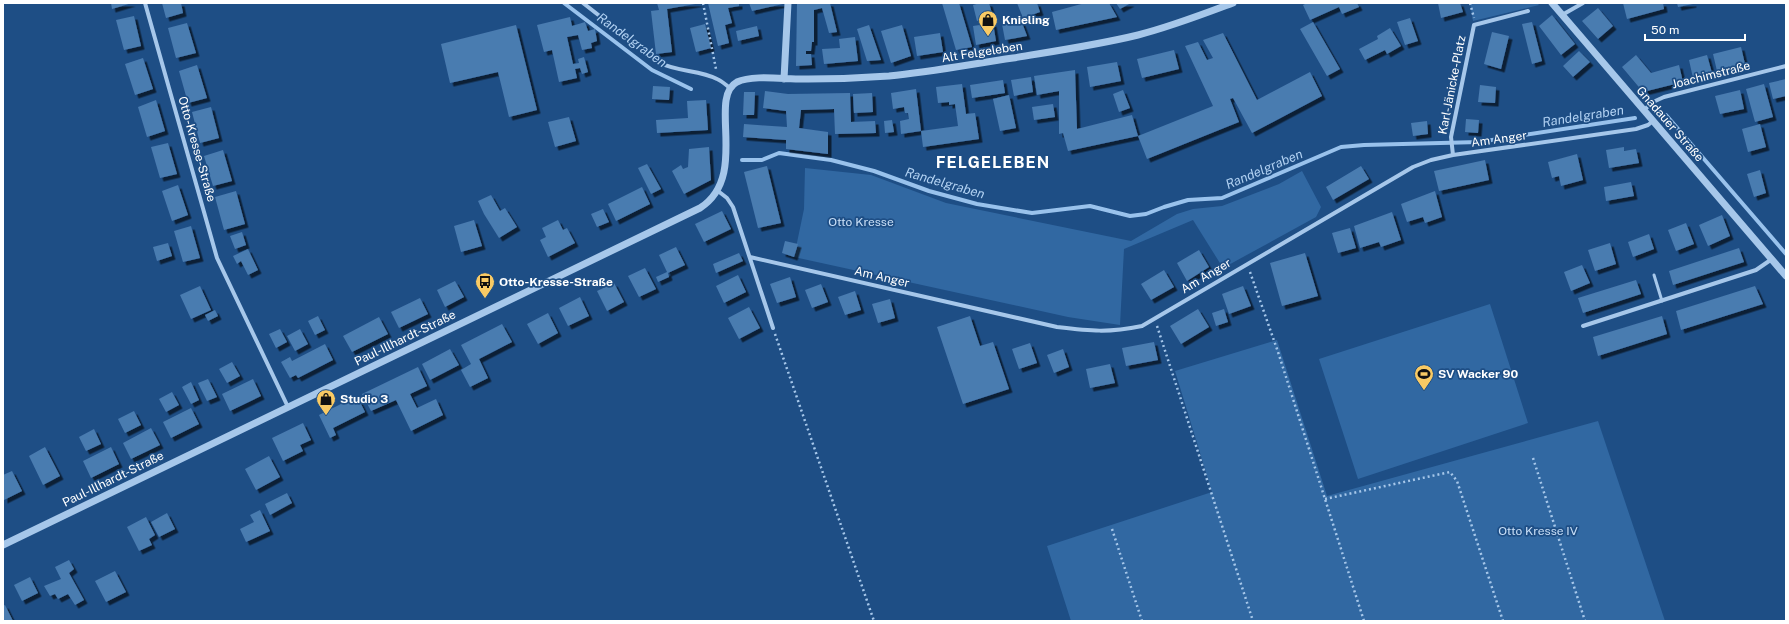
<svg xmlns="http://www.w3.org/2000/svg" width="1789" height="624" font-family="'Public Sans',sans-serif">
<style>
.green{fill:#3168a2}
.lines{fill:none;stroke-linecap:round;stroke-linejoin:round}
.stream{stroke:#99c2ec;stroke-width:4}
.building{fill:#4a7bb0;filter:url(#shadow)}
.path{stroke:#a6c7ea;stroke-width:2.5;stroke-dasharray:2 3;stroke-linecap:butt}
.service{stroke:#a6c7ea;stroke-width:3}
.minor{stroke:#a6c7ea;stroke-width:4}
.tertiary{stroke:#a6c7ea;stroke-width:7}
.labels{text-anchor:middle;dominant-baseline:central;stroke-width:3.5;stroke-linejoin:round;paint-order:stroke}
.poi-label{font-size:12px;font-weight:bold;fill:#fff;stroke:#1e4e85;text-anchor:start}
.street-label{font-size:12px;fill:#fff;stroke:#1e4e85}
.park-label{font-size:12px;fill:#cae0f8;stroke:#1e4e85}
.water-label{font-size:13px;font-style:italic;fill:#b1d1f2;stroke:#1e4e85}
.district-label{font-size:16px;font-weight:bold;letter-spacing:1px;fill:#fff;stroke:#1e4e85}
</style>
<defs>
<filter id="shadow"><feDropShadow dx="3.5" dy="3.5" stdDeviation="0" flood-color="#0009"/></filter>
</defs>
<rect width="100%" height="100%" fill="#1e4e85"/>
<path class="green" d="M1470 3H1537L1539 5 1473 21Z
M805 168 871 175 946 203 1131 241 1177 214 1193 209 1222 206 1279 184 1302 171 1321 207 1316 217 1223 268 1193 220 1124 249 1120 325 1068 317 794 257 804 209Z
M1490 304 1528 423 1358 479 1319 359Z
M1277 340 1327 496 1598 421 1665 621H1071L1047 546 1212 492 1175 371Z"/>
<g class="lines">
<path class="stream" d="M564 3 652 70 691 89
M1666 115 1786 254
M742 160H762L779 153 831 160 874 171 929 191 977 204 1032 213 1090 206 1130 216 1146 214 1164 207 1188 200 1222 198 1341 147 1364 145 1479 142 1635 118"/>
</g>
<path class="building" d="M111 3H132L112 9Z
M162 3H181L183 13 166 18Z
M657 3H701L667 9 672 52 656 54 651 11 659 10Z
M708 3H739V6L728 8 732 23 725 25 729 43 718 46Z
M749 3H783V4L752 11Z
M797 3H830L837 32 829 33 822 8 814 10V42H812L811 51H806V54H811L812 65 796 66Z
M942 3H959L972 47 956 50Z
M980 3H989L993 17 977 21 973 5Z
M1017 3H1037L1040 12 1023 18Z
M1085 3H1109L1117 17 1056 30 1052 12Z
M1116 3H1131L1120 9Z
M1307 3H1357L1359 7 1342 14 1339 7 1310 20 1303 5Z
M1438 3H1460L1463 12 1441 18Z
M1623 3H1663L1664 9 1627 19Z
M1677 3H1693V4L1678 7Z
M1598 8 1613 26 1598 39 1582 21Z
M1552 15 1575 44 1561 55 1539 26Z
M134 16 141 46 124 50 116 20Z
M570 17 572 26 585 22 588 31 595 29 597 41 591 43 592 48 582 50 578 35 567 37 573 64 579 63 578 59 584 57 588 72 582 74 580 68 575 69 577 78 559 82 552 50 544 52 537 25Z
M1410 18 1418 41 1405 45 1397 22Z
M1021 20 1027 36 1005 40 1002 24Z
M1313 22 1340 69 1327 76 1300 29Z
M1532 22 1542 61 1532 64 1522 24Z
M187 23 196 53 176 58 168 28Z
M993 23 996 41 976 45 973 26Z
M705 24 711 48 696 52 690 28Z
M516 25 537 110 509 117 498 72 450 83 441 44Z
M869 25 881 60 867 61 857 29Z
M902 25 911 56 891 63 881 31Z
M757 26 759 36 738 41 736 31Z
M1390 28 1401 46 1387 54 1385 50 1365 60 1359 49 1378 39 1377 36Z
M1492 32 1509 36 1501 69 1484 64Z
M940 33 943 52 917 56 914 37Z
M1223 33 1257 100 1310 72 1322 96 1252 133 1233 98 1230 99 1239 122 1147 159 1138 136 1068 151 1063 133 1059 134V91L1037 95 1034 76 1075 70 1077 129 1132 115 1138 136 1213 106 1185 46 1198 42 1207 60 1213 58 1203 40Z
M855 37 858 61 824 64 822 49 840 48 839 39Z
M1741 47 1745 64 1717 71 1713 54Z
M1174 50 1179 69 1142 78 1137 59Z
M1579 51 1590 62 1573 77 1563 66Z
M1636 55 1651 73 1679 65 1683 82 1643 92 1622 67Z
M1707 55 1712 73 1693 78 1689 60Z
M143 58 153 89 135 95 125 64Z
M1117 62 1121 81 1090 87 1087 67Z
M197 65 207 98 188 103 179 71Z
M1031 77 1033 92 1014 96 1011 80Z
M1786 79V96L1773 99 1769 83Z
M1003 80 1005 93 972 98 970 85Z
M962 84 966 114 975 113 979 139 923 147 921 131 958 126 955 104 949 105V102L938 103 936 87Z
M1764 84 1773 117 1755 122 1746 89Z
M1480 85 1496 87 1495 103 1478 102Z
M653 86 670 87 669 100 652 99Z
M916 89 921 131 901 134 900 121 909 119 908 113H905L904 107 893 109 891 93Z
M1123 90 1130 108 1119 112 1113 94Z
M1740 90 1744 109 1720 114 1715 96Z
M765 91 788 94 850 93 851 122 875 121 876 133 835 134 834 109 801 110 799 128 828 132V154L786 149V140L743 137 744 124 787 127 786 111 763 108Z
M744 92H755L754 115H743Z
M872 93 873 112 854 113 853 94Z
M1009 95 1016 128 1000 131 993 99Z
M156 100 165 131 147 137 138 107Z
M706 100 708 130 657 133 656 120 688 118 687 101Z
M1053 104 1055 117 1034 120 1032 107Z
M211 107 219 138 200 143 192 112Z
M569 117 576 141 555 147 548 122Z
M1466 119 1479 120 1478 133 1465 132Z
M892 120 894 132 885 133 884 121Z
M1427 121 1428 134 1413 136 1411 123Z
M1760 124 1766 147 1748 152 1742 129Z
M168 143 177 174 160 178 151 147Z
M709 147 711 180 684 194 672 171 681 165 683 169 688 167 689 149Z
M1624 147V151L1636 149 1639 163 1609 168 1606 150Z
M223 150 232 181 213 186 204 156Z
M1577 154 1583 180 1561 186 1559 176 1552 178 1548 162Z
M1485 160 1489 180 1439 191 1434 171Z
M647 164 661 189 651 194 638 168Z
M767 166 781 223 758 228 744 172Z
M1361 166 1369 179 1333 200 1326 187Z
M1760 170 1766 193 1754 197 1747 174Z
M1631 182 1634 196 1606 201 1604 187Z
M178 185 188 215 172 221 162 191Z
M642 187 650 204 616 221 608 204Z
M236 191 245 224 224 230 215 197Z
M1435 191 1442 217 1425 223 1423 217 1407 222 1401 204Z
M491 195 500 211 505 208 517 227 499 238 484 214 478 201Z
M603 209 609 222 597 227 591 214Z
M722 211 731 229 704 242 695 224Z
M1392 212 1401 240 1381 247 1379 242 1360 248 1354 226Z
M1722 215 1730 236 1708 246 1699 225Z
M474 220 482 246 461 252 454 226Z
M558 220 563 230 567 228 575 243 548 257 540 240 546 237 542 228Z
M1686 223 1694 244 1676 251 1668 230Z
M191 226 200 258 183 262 174 231Z
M1350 228 1356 248 1338 253 1332 233Z
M242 232 246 245 235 249 230 236Z
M1649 234 1654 249 1633 257 1628 242Z
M785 241 798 244 794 257 782 253Z
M168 243 172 256 157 261 153 247Z
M1610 243 1616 264 1595 271 1588 250Z
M676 247 685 265 668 273 669 277 658 282 656 277 667 272 659 255Z
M1739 248 1744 262 1673 285 1669 271Z
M248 249 258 270 248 275 241 261 237 264 233 256Z
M1199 250 1209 267 1187 281 1177 263Z
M739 253 743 261 716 273 713 264Z
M1305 253 1318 296 1282 306 1270 263Z
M1582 265 1590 283 1571 291 1564 272Z
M645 268 656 289 639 297 628 276Z
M1164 270 1174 287 1151 300 1141 284Z
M738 275 746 292 724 303 716 286Z
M790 277 796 297 777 303 770 284Z
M1636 280 1641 294 1583 313 1578 298Z
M455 281 464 297 445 307 437 290Z
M614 283 624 302 607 311 597 291Z
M821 284 828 302 812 308 805 290Z
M200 286 211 310 191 319 180 295Z
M1243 286 1251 306 1229 314 1222 294Z
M1755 286 1763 304 1681 330 1676 311Z
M855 291 861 310 845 315 838 297Z
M580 297 589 316 568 326 559 308Z
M420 298 428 314 399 328 391 312Z
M890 299 895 318 878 323 872 304Z
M749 307 760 328 739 339 728 318Z
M1198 309 1209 327 1181 344 1170 326Z
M1224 309 1228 322 1216 326 1212 313Z
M215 310 218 316 208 321 205 315Z
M548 313 558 333 538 344 527 324Z
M318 316 325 330 315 335 308 321Z
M970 316 980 346 993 342 1009 389 963 404 937 327Z
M1662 316 1667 334 1598 356 1593 337Z
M379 317 388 334 352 352 343 336Z
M502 324 512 342 479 359 488 378 470 387 461 370 471 364 461 345Z
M280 329 287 342 276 348 269 334Z
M300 329 308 344 295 351 287 336Z
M1154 342 1158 360 1126 366 1122 348Z
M1030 343 1037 363 1019 369 1012 349Z
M325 344 333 360 298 378 296 375 290 378 281 362 290 357 292 361Z
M450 349 459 365 430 380 422 364Z
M1063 349 1069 367 1054 373 1047 355Z
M232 362 240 376 227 383 219 369Z
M1110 364 1115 383 1090 388 1086 369Z
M418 367 427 386 410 394 417 408 436 399 443 415 411 431 396 400 371 411 362 394Z
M208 379 217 397 207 401 198 383Z
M253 379 261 396 230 411 222 394Z
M191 382 199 400 191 404 182 387Z
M172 392 179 405 166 412 159 399Z
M357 396 365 412 333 428 336 435 330 438 319 415Z
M191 408 199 424 171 438 163 422Z
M134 411 141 425 125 433 118 419Z
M303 423 311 440 300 445 303 451 283 461 272 438Z
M151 428 160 445 131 459 123 443Z
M94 429 101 444 86 451 79 437Z
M45 447 60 476 43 485 29 456Z
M111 447 119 464 91 478 83 461Z
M269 456 280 477 256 490 245 469Z
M12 471 22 491 4 500 3 475Z
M287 493 292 503 270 515 265 504Z
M260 510 270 531 246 542 240 529 254 522 250 515Z
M167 513 175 529 159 537 151 522Z
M146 517 155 535 149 539 152 545 139 551 127 527Z
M69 560 74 569 69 573 84 600 75 605 68 594 58 599 55 594 50 596 44 586 61 579 55 567Z
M115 571 126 592 106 602 95 581Z
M30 577 38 593 22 601 14 585Z
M5 605 13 621H3V606Z"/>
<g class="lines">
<path class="path" d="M703 3 716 69
M1470 3 1474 18
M1250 272 1278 352 1364 621
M1157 326 1253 621
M775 334 874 621
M1533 458 1585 621
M1325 499 1450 472 1457 481 1503 621
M1112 529 1142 621"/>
<path class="service" d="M1654 275 1662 301"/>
<path class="minor" d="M145 3 217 258 288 407
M583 3 660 63C678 72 700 70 717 79 722 81 726 85 730 88
M1562 15 1583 3
M1644 110 1653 102 1664 97 1786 66
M1453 155 1451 137 1474 25 1528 11
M718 191 727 198 733 207 773 328
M750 257 1057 327C1091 331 1108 333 1142 326L1413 167 1431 160 1453 155 1636 129 1648 125 1653 121
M1583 326 1756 270 1772 259"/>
<path class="tertiary" d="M1552 3 1786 276
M784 79 788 3
M3 545 700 208C750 176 707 98 737 82 754 74 788 80 808 79 834 79 862 78 889 76 930 72 972 64 1013 58 1055 51 1097 45 1138 35 1170 27 1201 15 1233 3"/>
</g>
<defs>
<g id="shop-pin" transform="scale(1)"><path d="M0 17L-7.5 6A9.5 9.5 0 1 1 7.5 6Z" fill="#f9ca64" stroke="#1e4e85"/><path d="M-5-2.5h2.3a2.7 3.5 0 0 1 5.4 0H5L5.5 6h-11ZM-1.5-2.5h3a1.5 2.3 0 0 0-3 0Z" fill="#111"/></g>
<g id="bus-pin" transform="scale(1)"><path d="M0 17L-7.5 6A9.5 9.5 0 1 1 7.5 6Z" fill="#f9ca64" stroke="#1e4e85"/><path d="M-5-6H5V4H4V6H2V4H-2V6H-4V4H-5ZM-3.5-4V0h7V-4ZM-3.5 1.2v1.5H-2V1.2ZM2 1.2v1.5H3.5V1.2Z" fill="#111"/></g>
<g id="stadium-pin" transform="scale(1)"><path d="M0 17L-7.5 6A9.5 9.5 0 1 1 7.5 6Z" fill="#f9ca64" stroke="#1e4e85"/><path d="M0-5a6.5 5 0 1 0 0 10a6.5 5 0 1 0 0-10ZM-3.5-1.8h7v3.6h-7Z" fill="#111"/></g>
</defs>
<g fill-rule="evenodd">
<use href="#shop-pin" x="988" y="20"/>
<use href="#bus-pin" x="485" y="282"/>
<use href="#stadium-pin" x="1424" y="374"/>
<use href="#shop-pin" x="326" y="399"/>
</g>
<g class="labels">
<g class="poi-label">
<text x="1002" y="20">Knieling</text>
<text x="499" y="282">Otto-Kresse-Straße</text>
<text x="1438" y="374">SV Wacker 90</text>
<text x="340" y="399">Studio 3</text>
</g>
<g class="street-label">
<text transform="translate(982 52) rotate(-9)">Alt Felgeleben</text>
<text transform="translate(1711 75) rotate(-14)">Joachimstraße</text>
<text transform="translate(1452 85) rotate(-79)">Karl-Jänicke-Platz</text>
<text transform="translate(1670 124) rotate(49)">Gnadauer Straße</text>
<text transform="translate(1499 139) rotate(-8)">Am Anger</text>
<text transform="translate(197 149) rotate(74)">Otto-Kresse-Straße</text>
<text transform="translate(1206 276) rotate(-31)">Am Anger</text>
<text transform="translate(882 277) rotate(13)">Am Anger</text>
<text transform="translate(405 338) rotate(-26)">Paul-Illhardt-Straße</text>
<text transform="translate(113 479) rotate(-26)">Paul-Illhardt-Straße</text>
</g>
<g class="park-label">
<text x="861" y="222">Otto Kresse</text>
<text x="1538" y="531">Otto Kresse IV</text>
</g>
<g class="water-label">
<text transform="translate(632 40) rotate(36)">Randelgraben</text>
<text transform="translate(1583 116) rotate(-9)">Randelgraben</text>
<text transform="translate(1264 169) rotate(-23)">Randelgraben</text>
<text transform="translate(945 183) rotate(16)">Randelgraben</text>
</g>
<g class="district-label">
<text x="993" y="162">FELGELEBEN</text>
</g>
</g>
<rect width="1789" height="624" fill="none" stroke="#ffffff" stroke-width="8"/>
<path d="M1645 34v6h100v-6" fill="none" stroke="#ffffff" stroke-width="2"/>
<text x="1651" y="34" font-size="12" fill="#ffffff" stroke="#1e4e85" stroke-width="3" paint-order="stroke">50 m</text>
</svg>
